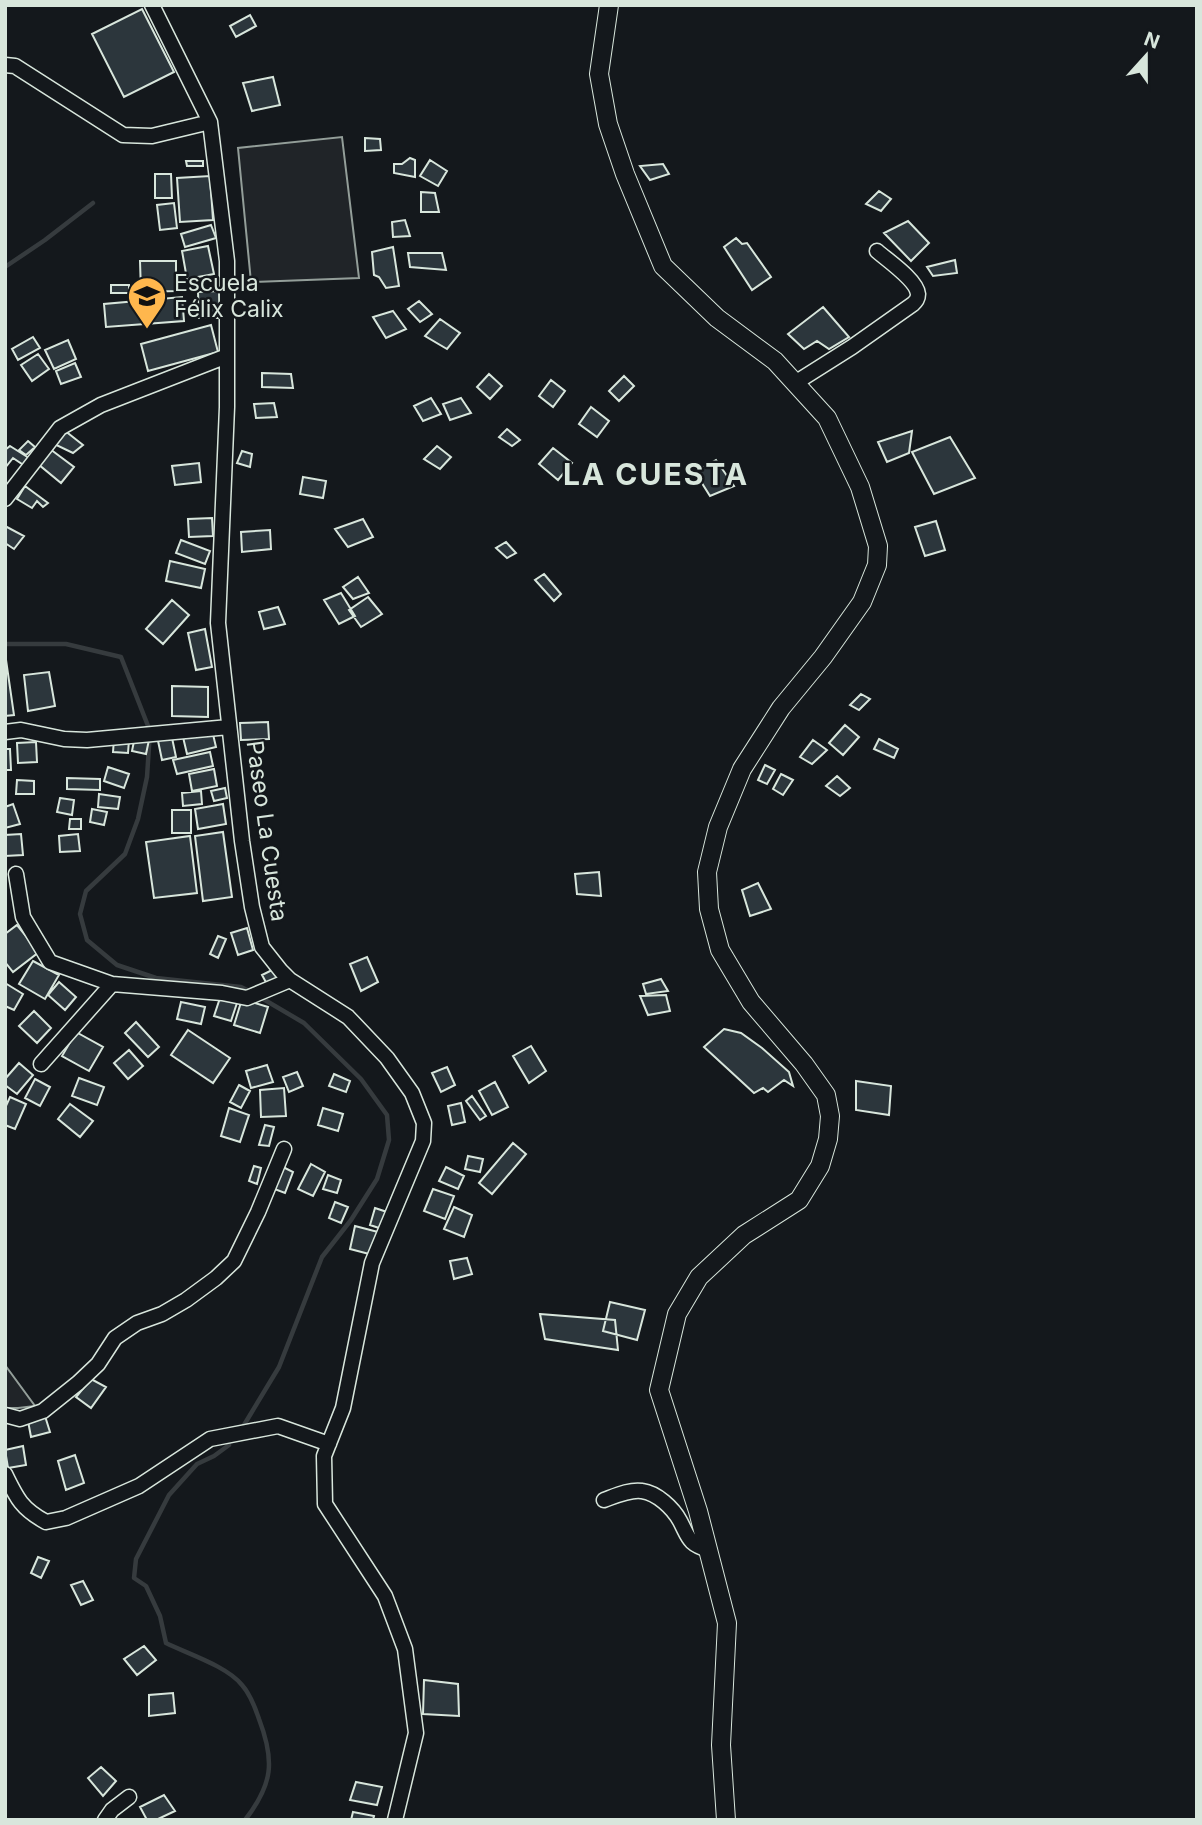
<svg xmlns="http://www.w3.org/2000/svg" width="1202" height="1825" font-family="Inter,sans-serif">
<style>
.green{fill:#202428;stroke:#939e99;stroke-width:2}
.lines{fill:none;stroke-linecap:round;stroke-linejoin:round}
.stream{stroke:#363b3e;stroke-width:4.5}
.building{fill:#2c363c;stroke:#d8e6dc;stroke-width:2}
.minor-casing{stroke:#d8e6dc;stroke-width:17}
.tertiary-casing{stroke:#d8e6dc;stroke-width:20}
.minor{stroke:#14181c;stroke-width:14}
.tertiary{stroke:#14181c;stroke-width:18}
.labels{text-anchor:middle;dominant-baseline:central;stroke-width:5;stroke-linejoin:round;paint-order:stroke}
.poi-label{font-size:23px;fill:#d8e6dc;stroke:#14181c;text-anchor:start}
.street-label{font-size:23px;fill:#d8e6dc;stroke:#14181c}
.district-label{font-size:30px;font-weight:bold;letter-spacing:2px;fill:#d8e6dc;stroke:#14181c}
</style>
<rect width="100%" height="100%" fill="#14181c"/>
<path class="green" d="M342 137 359 278 251 282 238 148Z
M5 1365 35 1406 18 1408H5Z"/>
<g class="lines">
<path class="stream" d="M5 267 45 240 93 203
M5 644H66L121 657 150 731 147 777 138 819 125 854 86 891 80 914 87 940 117 965 156 978 241 987 251 992
M244 1425 279 1367 322 1257 351 1220 377 1179 389 1140 387 1115 361 1079 304 1023 258 996
M229 1445 214 1456 197 1464 169 1495 136 1559 134 1578 146 1586 160 1616 166 1643C188 1654 227 1666 242 1685 250 1694 255 1707 259 1719 275 1761 273 1784 245 1820"/>
</g>
<path class="building" d="M142 9 174 72 124 97 92 34Z
M250 15 256 26 236 37 230 26Z
M273 77 280 105 252 111 243 83Z
M365 138 380 139 381 150 365 151Z
M410 158 415 160V177L394 173V164H402Z
M430 160 447 171 438 186 420 176Z
M186 161H203V166H187Z
M663 164 669 174 650 180 640 166Z
M155 174H171L172 198H155Z
M210 176 213 220 180 222 177 178Z
M879 191 891 199 881 211 866 204Z
M421 192 435 193 439 212H421Z
M174 203 177 228 160 230 157 205Z
M405 220 410 236 393 237 392 222Z
M908 221 929 243 911 261 884 233Z
M211 225 216 238 185 247 181 234Z
M736 238 742 244 747 243 771 277 752 290 724 247Z
M208 246 214 274 187 279 182 251Z
M393 247 399 286 386 288 379 277 374 275 372 252Z
M408 253H442L446 270 410 267Z
M955 260 957 273 933 276 927 267Z
M140 261H176V291L141 292Z
M111 285H129V293H111Z
M219 291 220 318H199L198 292Z
M182 297 184 321 106 327 104 304Z
M419 301 432 314 420 322 408 309Z
M823 307 849 337 829 349 817 341 804 349 788 334Z
M393 311 406 329 386 338 373 317Z
M440 319 460 333 447 349 425 336Z
M211 325 218 352 148 371 141 344Z
M33 337 40 348 18 360 12 349Z
M68 340 76 359 54 369 45 350Z
M38 354 49 369 32 381 21 365Z
M75 363 81 377 61 384 56 371Z
M262 373 291 374 293 388 262 387Z
M489 374 502 386 490 399 477 387Z
M624 376 634 386 619 401 609 391Z
M551 380 565 391 553 407 539 396Z
M431 398 441 414 423 421 414 406Z
M461 398 471 413 450 420 443 404Z
M274 403 277 417 256 418 254 404Z
M591 407 609 421 597 437 579 424Z
M507 429 520 440 512 446 499 437Z
M64 430 83 445 73 453 52 443Z
M912 431 909 453 887 462 878 442Z
M950 437 975 478 934 494 912 452Z
M28 441 35 447 26 455 19 450Z
M10 446 29 458 25 466 13 458 5 468V450Z
M437 446 451 457 440 469 424 459Z
M553 448 572 463 558 480 539 464Z
M50 449 74 467 61 483 38 464Z
M242 451 252 454 250 467 237 463Z
M716 460 734 486 710 496 695 472Z
M199 463 201 482 175 485 172 466Z
M303 477 326 481 323 498 300 494Z
M25 486 48 503 43 507 37 501 32 508 17 499Z
M212 518 213 536 189 537 188 519Z
M363 519 373 537 348 547 335 529Z
M936 521 945 550 925 556 915 527Z
M5 526 24 536 14 549 5 543Z
M270 530 271 549 242 552 241 532Z
M181 540 210 551 205 564 176 553Z
M506 542 516 553 507 558 496 548Z
M170 561 205 569 201 588 166 581Z
M544 574 561 594 554 601 535 580Z
M358 577 369 593 353 599 343 587Z
M341 593 355 616 339 624 324 600Z
M368 597 382 614 361 627 349 610Z
M172 600 189 615 163 644 146 629Z
M278 607 285 624 264 629 259 612Z
M205 629 212 667 196 670 188 633Z
M5 653 14 715 5 716Z
M49 672 55 706 28 711 24 675Z
M172 686 208 687V717L172 716Z
M861 694 870 699 859 710 850 705Z
M268 722 269 739 241 740 240 723Z
M845 725 859 737 843 755 829 743Z
M212 730 216 747 187 754 183 737Z
M171 733 176 757 162 760 157 736Z
M135 736 149 740 146 754 132 751Z
M114 739 129 740 128 753 113 752Z
M879 739 898 749 894 758 874 749Z
M813 740 827 750 812 764 800 757Z
M36 742 37 762 18 763 17 743Z
M5 749H10L11 770H5Z
M210 752 213 766 177 774 173 760Z
M765 765 775 770 767 784 758 780Z
M108 767 129 774 124 788 104 781Z
M214 769 217 786 192 791 189 774Z
M781 774 793 780 783 795 773 789Z
M837 776 850 788 840 796 826 786Z
M67 778 100 779V790L67 789Z
M17 780 34 781V794H16Z
M225 788 227 798 214 801 211 791Z
M201 791 202 804 183 806 182 793Z
M99 794 120 797 118 809 98 807Z
M60 798 74 800 72 815 57 812Z
M13 804 20 824 5 828V807Z
M223 804 226 824 198 829 195 809Z
M92 809 107 812 104 825 90 822Z
M172 810H191V833H172Z
M70 819H81V829H69Z
M223 832 232 897 203 901 195 836Z
M21 834 23 855 5 856V835Z
M78 834 80 851 60 852 59 836Z
M190 836 197 893 154 898 146 842Z
M599 872 601 896 577 894 575 874Z
M758 883 771 909 750 916 742 890Z
M17 925 39 952 13 972 5 962V934Z
M247 928 253 950 238 955 231 933Z
M218 936 226 939 218 958 210 954Z
M367 957 378 982 361 991 350 964Z
M33 961 59 975 45 999 19 984Z
M274 969 280 979 268 986 262 975Z
M661 979 668 991 646 994 643 984Z
M59 982 76 997 65 1010 48 995Z
M5 983 23 994 14 1010 5 1006Z
M666 995 670 1011 648 1015 640 996Z
M220 998 237 1003 231 1021 214 1016Z
M242 999 268 1007 260 1033 234 1025Z
M181 1002 205 1007 201 1024 177 1019Z
M34 1011 51 1028 37 1043 19 1026Z
M136 1022 159 1047 148 1057 125 1033Z
M724 1029 741 1033 762 1048 789 1072 793 1086 784 1080 768 1092 763 1088 754 1093 704 1047Z
M188 1030 230 1058 213 1083 171 1055Z
M76 1032 103 1047 89 1071 62 1056Z
M531 1046 546 1071 529 1083 513 1056Z
M129 1050 143 1066 128 1079 114 1063Z
M19 1063 33 1075 17 1094 5 1085V1079Z
M267 1065 273 1082 251 1088 246 1071Z
M447 1067 455 1085 441 1092 432 1073Z
M297 1072 303 1086 289 1092 283 1077Z
M334 1074 350 1081 346 1092 329 1086Z
M79 1078 104 1087 97 1105 72 1096Z
M35 1079 50 1087 40 1106 25 1098Z
M856 1081 891 1086 889 1115 856 1110Z
M495 1082 508 1107 492 1115 479 1091Z
M239 1085 250 1091 241 1108 230 1102Z
M284 1088 286 1116 261 1117 260 1090Z
M472 1096 486 1116 480 1120 466 1101Z
M10 1097 26 1104 15 1129 5 1125V1108Z
M461 1103 465 1122 452 1125 448 1106Z
M70 1104 93 1121 80 1137 58 1119Z
M229 1108 249 1115 240 1142 221 1136Z
M323 1108 343 1114 338 1131 318 1125Z
M265 1125 274 1127 269 1146 259 1145Z
M513 1143 526 1154 492 1194 479 1183Z
M468 1156 483 1159 480 1172 465 1169Z
M311 1164 325 1172 313 1196 298 1189Z
M279 1165 293 1172 285 1193 269 1187Z
M254 1166 261 1168 257 1184 249 1181Z
M446 1167 464 1176 458 1189 439 1181Z
M328 1175 341 1180 337 1193 323 1189Z
M433 1189 454 1196 445 1219 424 1211Z
M335 1202 348 1207 341 1223 329 1218Z
M454 1207 472 1215 464 1237 444 1229Z
M375 1208 387 1212 382 1229 370 1225Z
M355 1226 378 1232 373 1255 350 1249Z
M467 1258 472 1274 454 1279 450 1261Z
M610 1302 645 1310 637 1340 603 1331Z
M540 1314 615 1320 618 1350 545 1339Z
M91 1379 106 1387 91 1408 76 1397Z
M45 1416 50 1432 31 1437 28 1421Z
M23 1446 26 1465 8 1468 5 1450Z
M75 1455 84 1483 66 1490 58 1461Z
M38 1557 49 1561 41 1578 31 1573Z
M83 1581 93 1600 81 1605 71 1585Z
M144 1646 156 1660 137 1675 124 1659Z
M424 1680 458 1684 459 1716 423 1714Z
M173 1693 175 1713 149 1716V1695Z
M101 1767 116 1781 103 1796 88 1778Z
M356 1782 382 1787 377 1805 350 1800Z
M164 1795 175 1811 156 1820H147L140 1807Z
M353 1812 374 1816 373 1820H351Z"/>
<g class="lines">
<g class="minor-casing">
<path id="minor" d="M152 5 210 122 227 261V407L218 623 242 841 252 907 262 947 281 971 290 980 348 1017 387 1058 412 1093 424 1123 423 1141 372 1263 343 1408 324 1456 325 1504 385 1596 405 1649 416 1733 395 1820
M5 65 15 66 123 135 152 136 210 122
M795 383 852 347 913 304C916 301 918 299 918 294 917 280 887 260 877 251
M5 499 60 428 101 405 227 356
M5 732 21 730 64 739 87 740 229 727
M16 874 23 917 50 962 112 984 222 993 247 998 290 980
M41 1064 112 984
M5 1415 20 1419 43 1411 78 1383 98 1364 115 1338 137 1323 162 1314 186 1300 216 1278 234 1261 258 1212 284 1149
M5 1474C17 1499 22 1509 46 1522L66 1518 139 1486 210 1439 278 1426 329 1444
M604 1500C615 1496 630 1489 642 1491 657 1493 673 1508 680 1521 689 1538 688 1544 709 1550
M105 1820 112 1810 129 1797"/>
</g>
<g class="tertiary-casing">
<path id="tertiary" d="M609 5 599 74 608 124 625 174 663 266 717 318 775 361 827 418 860 487 878 546 877 565 862 602 823 657 781 708 742 769 718 827 707 872 709 909 720 950 751 1002 804 1064 826 1095 830 1116 828 1139 820 1166 799 1200 744 1235 699 1277 677 1314 659 1390 698 1511 727 1623 721 1745 726 1820"/>
</g>
<use href="#minor" class="minor"/>
<use href="#tertiary" class="tertiary"/>
</g>
<defs>
<g id="school-pin" transform="scale(2.0125)"><path d="M0 17L-7.5 6A9.5 9.5 0 1 1 7.5 6Z" fill="#ffb74d" stroke="#14181c"/><path d="M0-5L7-2L0 1L-7-2ZM-4 1L0 2.5L4 1V4Q0 6-4 4Z" fill="#111"/></g>
</defs>
<g fill-rule="evenodd">
<use href="#school-pin" x="147" y="296"/>
</g>
<g class="labels">
<g class="poi-label">
<text x="174" y="283">Escuela<tspan x="174" dy="26">Félix Calix</tspan></text>
</g>
<g class="street-label">
<text transform="translate(267 831) rotate(82)">Paseo La Cuesta</text>
</g>
<g class="district-label">
<text x="656" y="474">LA CUESTA</text>
</g>
</g>
<rect width="1202" height="1825" fill="none" stroke="#d8e6dc" stroke-width="14"/>
<g transform="translate(1146 56) rotate(21)" stroke="#14181c" stroke-width="5" paint-order="stroke">
<path d="M0-5L12 26L0 18L-12 26Z" fill="#d8e6dc"/>
<text y="-10" font-size="19" font-weight="bold" text-anchor="middle" fill="#d8e6dc">N</text>
</g>
</svg>
